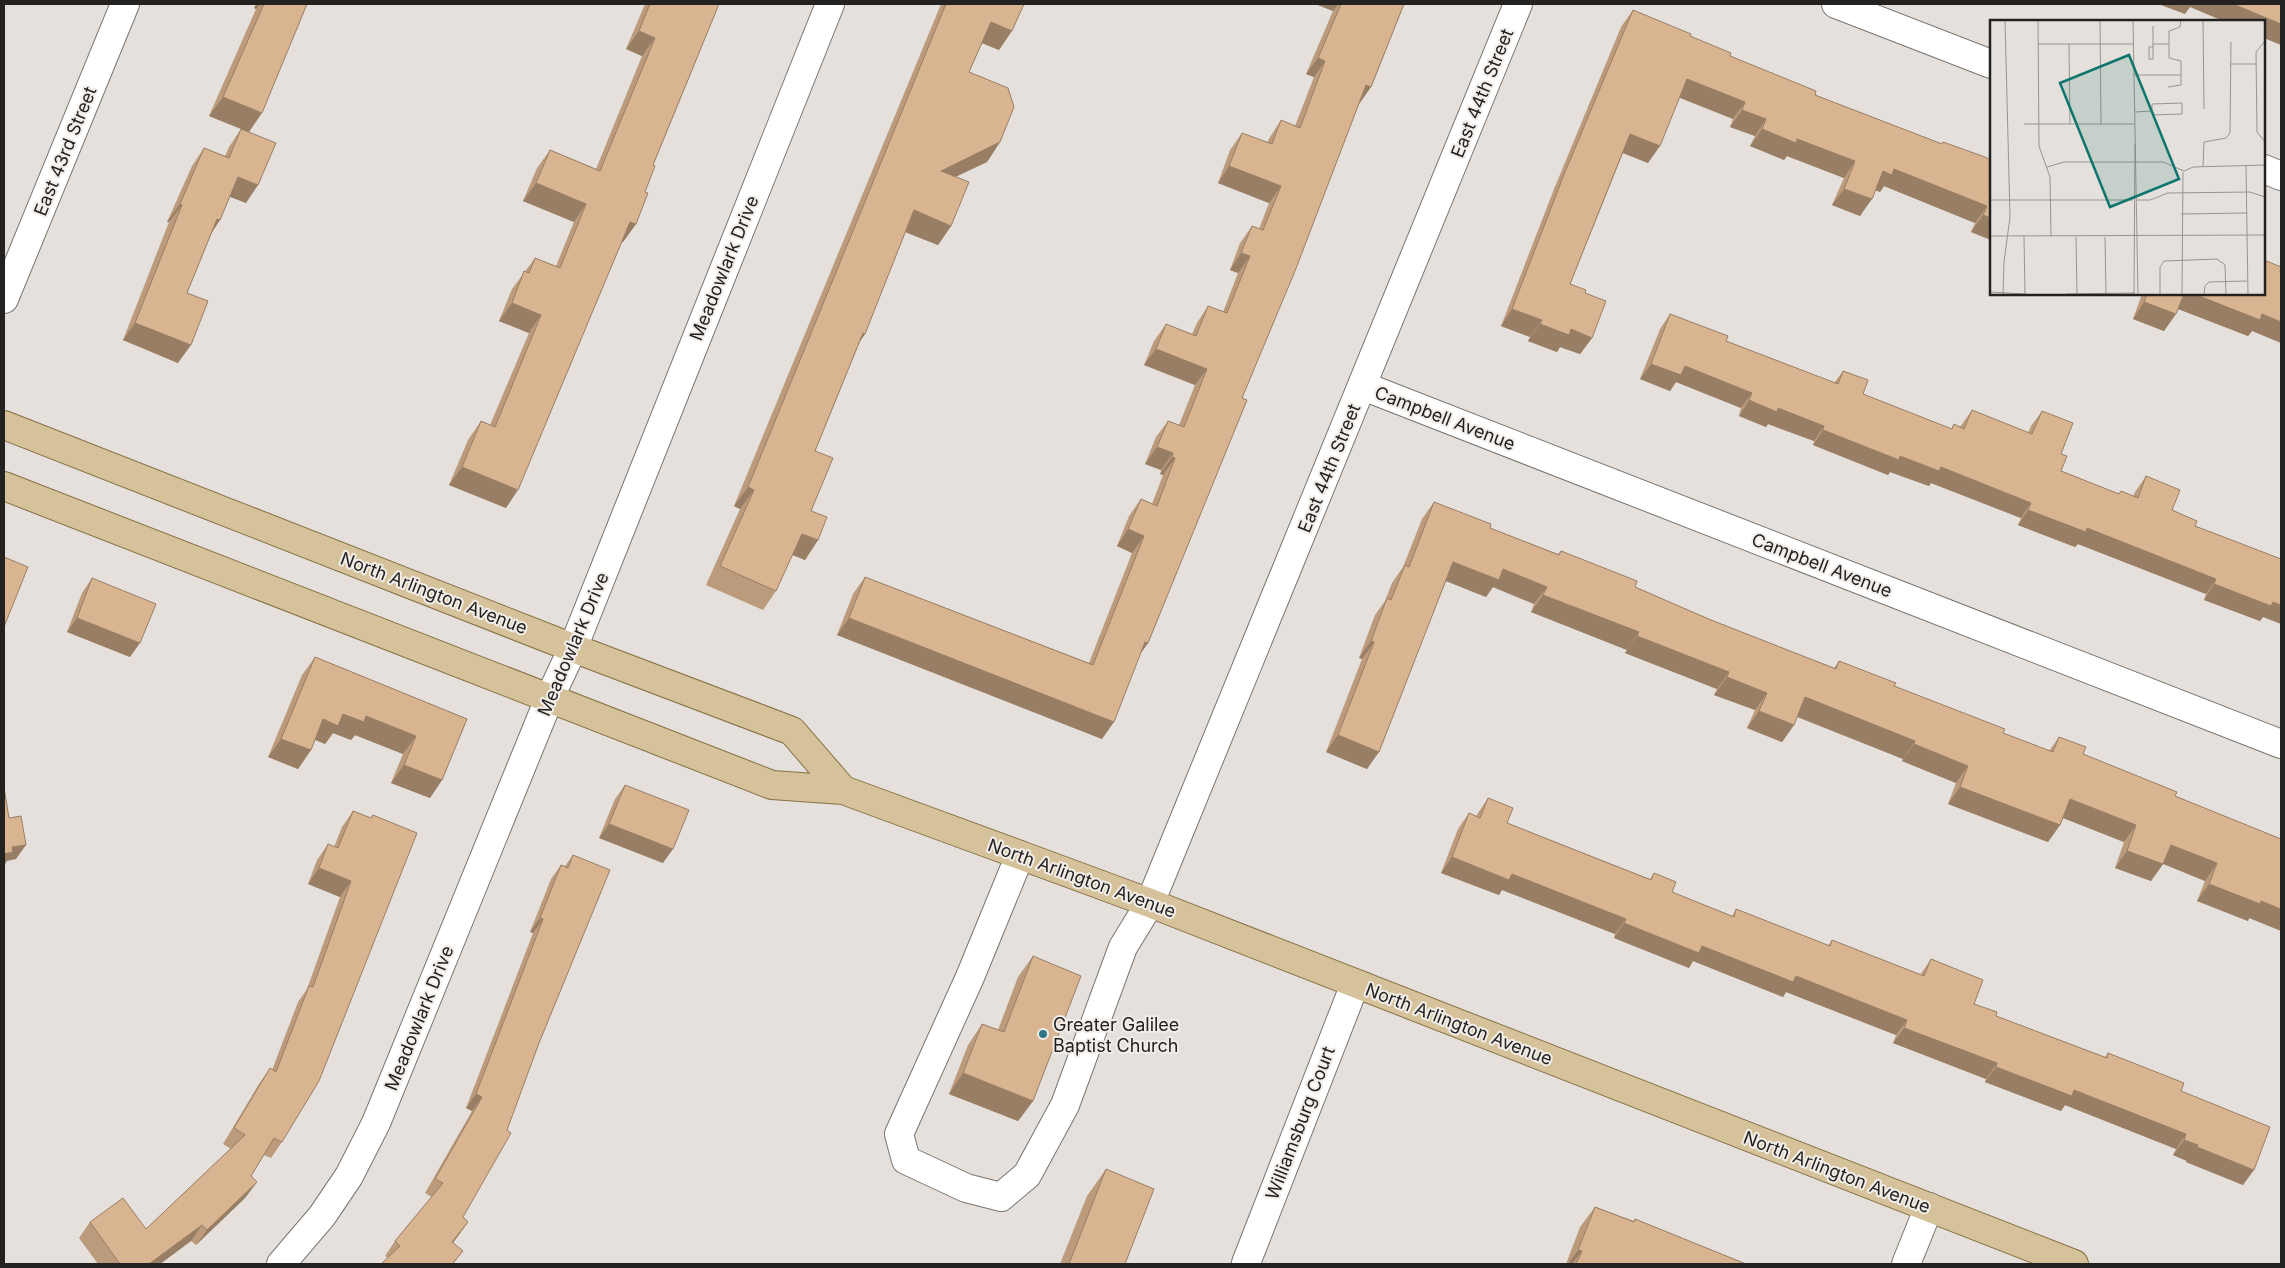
<svg xmlns="http://www.w3.org/2000/svg" width="2285" height="1268" font-family="Inter,sans-serif">
<style>
.lines{fill:none;stroke-linecap:round;stroke-linejoin:round}
.minor-casing{stroke:#797571;stroke-width:30}
.major-casing{stroke:#856f43;stroke-width:30}
.minor{stroke:#fff;stroke-width:28}
.major{stroke:#d5c29a;stroke-width:28}
.wall{fill:#bb9b7c}
.shaded-wall{fill:#987e65}
.building{fill:#d9b490;stroke:#987e65}
.poi-dot{fill:#317685;stroke:#f2ede8;stroke-width:2}
.labels{text-anchor:middle;dominant-baseline:central;stroke-width:4;stroke-linejoin:round;paint-order:stroke}
.street-label{font-size:18px;fill:#242220;stroke:#f2ede8}
.poi-label{font-size:18px;fill:#242220;stroke:#f2ede8;text-anchor:start}
.inset-road{fill:none;stroke:#989490;stroke-width:1}
.view{fill:#0f766e;fill-opacity:0.15;stroke:#0f766e;stroke-width:2.5}
.inset-edge{fill:none;stroke:#242220;stroke-width:2.5}
</style>
<rect width="100%" height="100%" fill="#e5e0db"/>
<g class="lines">
<g class="minor-casing">
<path id="minor" d="M1836 4 1991 64
M2264 169 2281 176
M4 299 125 4
M1363 386 2281 744
M1020 855 970 977 899 1134 906 1160 966 1188 1001 1197 1027 1175 1065 1105 1123 947 1150 903 1518 4
M1246 1263 1355 984
M281 1264 322 1216 349 1176 376 1123 549 699 573 648 830 4
M1906 1264 1929 1207"/>
</g>
<g class="major-casing">
<path id="major" d="M4 425 573 648 792 731 843 790
M4 486 772 785 843 790 1020 855 1150 903 2074 1264"/>
</g>
<use href="#minor" class="minor"/>
<use href="#major" class="major"/>
</g>
<path class="wall" d="M256 4H307L249 132 246 203 230 196 220 220 211 234 187 293 178 363 123 340 169 222H167L192 166 204 148 225 156 229 147 241 129 209 116 256 9 254 8Z
M645 4H719L653 165 636 224 623 242H622L506 508 449 485 468 440 481 421 490 425 529 333 499 321 512 289 535 258 556 266 574 222 523 201 537 168 550 150 596 169 642 56 626 49Z
M941 4H1024L999 50 982 43 969 72 1000 142 987 162 956 176 951 226 938 245 905 232 865 334 859 343 815 451 811 511 818 540 805 560 792 555 776 591 763 610 706 585 740 509 734 506Z
M1318 4H1404L1371 87 1359 104 1242 398 1148 643 1140 654 1102 739 837 635 853 594 865 577 1089 663 1132 553 1117 546 1129 516 1141 499 1152 504 1163 475 1160 474 1161 470 1145 464 1156 437 1168 421 1179 425 1195 385 1144 365 1154 341 1166 324 1192 334 1197 323 1208 306 1223 312 1238 273 1230 270 1240 243 1252 226 1259 229 1269 203 1218 183 1230 150 1242 133 1267 143 1270 137 1281 120 1295 126 1314 77 1306 74 1333 11 1318 5Z
M1633 10 1815 95 1942 144 1943 142 1991 160V240L1971 232 1975 223 1884 186 1880 192 1875 190 1860 216 1832 205 1844 178 1787 156 1784 160 1750 146 1755 136 1730 127 1733 119 1680 97 1648 163 1623 153 1570 284 1585 293 1592 338 1580 354 1560 347 1557 352 1528 341 1530 337 1501 326 1554 189 1621 27Z
M2142 294H2264L2252 331 2248 336 2178 309 2164 331 2133 319Z
M1670 314 1726 341 1834 383 1843 371 1863 394 1951 429 1954 424 1960 427 1972 410 2028 433 2031 426 2042 411 2061 454V471L2119 494 2121 491 2133 496 2135 492 2146 476 2172 510 2195 526 2263 617 2260 621 2204 600 2206 594 2078 544 2075 547 2018 525 2021 518 1931 483 1929 486 1890 472 1888 475 1813 445 1814 441 1768 424 1766 427 1739 416 1741 408 1676 382 1670 391 1640 379 1660 329Z
M1434 502 1490 528 1558 554 1561 551 1635 587 1711 620 1834 668 1839 661 1894 686 2003 733 2049 751 2059 737 2083 754 2175 796 2249 918 2248 921 2197 901 2205 881 2163 864 2151 881 2115 868 2124 842 2063 818 2060 825 2048 842 1948 804 1956 783 1902 761 1903 759 1797 717 1794 725 1782 742 1747 728 1755 710 1714 695 1717 689 1625 653 1627 650 1531 612 1534 604 1493 587 1486 597 1446 581 1367 769 1326 752 1362 659 1359 658 1375 615 1385 601 1392 583 1403 567 1422 519Z
M92 578 130 657 67 632 82 593Z
M315 657 467 719 442 780 430 798 391 783 403 754 355 735 351 740 333 733 325 744 315 739 311 750 298 769 268 757 302 675Z
M625 785 663 863 599 838 615 799Z
M1488 798 1507 823 1650 879 1654 873 1672 892 1732 916 1736 909 1828 946 1832 940 1920 975 1931 959 1974 1004 1996 1016 2105 1057 2108 1053 2181 1091 2243 1185 2186 1162 2187 1161 2173 1155 2176 1149 2065 1105 2061 1111 1985 1082 1986 1079 1893 1043 1896 1035 1786 992 1783 997 1693 961 1689 968 1614 938 1615 934 1502 890 1499 895 1441 873 1458 829 1469 813 1476 816Z
M353 811 370 818 373 815 282 1142 271 1158 264 1155 251 1176 257 1182 245 1198 196 1245 191 1241 160 1264H98L79 1238 90 1222 146 1229 231 1149 223 1144 259 1084 270 1068 272 1070 298 1002 307 989 340 897 308 884 317 860 328 844 334 847 342 827Z
M573 855 463 1217 468 1222 453 1243 463 1251 453 1264H381L388 1258 385 1256 395 1241 432 1197 425 1193 472 1111 466 1108 533 933 530 932 551 879 561 865 565 866Z
M1033 956V1101L1018 1121 949 1094 968 1045 982 1024 998 1030 1018 977Z
M1106 1169 1125 1264H1060L1087 1196Z
M1595 1207 1634 1221 1635 1219 1746 1264H1566L1580 1227Z"/>
<path class="shaded-wall" d="M257 4H260L256 9 254 8Z
M1319 4H1338L1333 11 1318 5Z
M2158 4H2233L2281 24V45L2264 38V21H2223L2190 7 2185 14Z
M991 22 1012 31 999 50 977 41Z
M639 31 655 38 642 56 626 49Z
M1318 58 1325 61 1314 77 1306 74Z
M1687 79 1745 102 1733 119 1675 96Z
M1366 85 1371 87 1359 104Z
M223 97 262 113 249 132 209 116Z
M1742 110 1766 119 1755 136 1730 127Z
M1762 129 1797 139 1855 161 1844 178 1787 156 1784 160 1750 146Z
M1630 134 1660 146 1648 163 1618 151Z
M1000 142 987 162 928 190 941 171Z
M1229 166 1281 186 1269 203 1218 183Z
M1894 169 1987 206 1975 223 1884 186 1880 192 1871 188 1883 171Z
M238 177 258 185 246 203 225 195Z
M536 183 586 204 574 222 523 201Z
M1844 189 1872 199 1860 216 1832 205Z
M180 204 182 205 169 222H167Z
M914 210 951 226 938 245 900 230Z
M1983 215 1991 218V240L1971 232Z
M217 219 220 220 208 238Z
M630 222 636 224 623 242 618 240Z
M1241 253 1250 256 1238 273 1230 270Z
M2183 294H2194L2262 314 2281 322V343L2252 331 2248 336 2173 307Z
M2144 302 2176 314 2164 331 2133 319Z
M512 303 541 315 529 333 499 321Z
M1512 309 1542 320 1530 337 1501 326Z
M135 323 191 345 178 363 123 340Z
M1540 324 1571 329 1592 338 1580 354 1560 347 1557 352 1528 341Z
M863 333 865 334 852 353Z
M1156 349 1207 369 1195 385 1144 365Z
M1651 364 1685 366 1752 393 1741 408 1676 382 1670 391 1640 379Z
M1749 400 1778 408 1824 426 1814 441 1768 424 1766 427 1739 416Z
M1823 430 1900 456 1941 467 2031 503 2021 518 1931 483 1929 486 1890 472 1888 475 1813 445Z
M1157 447 1173 453 1161 470 1145 464Z
M1172 457 1175 458 1163 475 1160 474Z
M462 467 518 490 506 508 449 485Z
M748 487 754 490 740 509 734 506Z
M2028 510 2087 528 2216 579 2206 594 2078 544 2075 547 2018 525Z
M1128 529 1144 536 1132 553 1117 546Z
M802 534 818 540 805 560 788 553Z
M1453 562 1503 569 1547 587 1534 604 1493 587 1486 597 1441 579Z
M2214 584 2273 602 2281 605V624L2263 617 2260 621 2204 600Z
M1543 595 1639 632 1627 650 1531 612Z
M77 618 140 643 130 657 67 632Z
M849 618 1114 722 1102 739 837 635Z
M1637 636 1729 672 1717 689 1625 653Z
M1371 641 1374 642 1362 659 1359 658Z
M1145 642 1148 643 1136 660Z
M1727 677 1767 693 1755 710 1714 695Z
M1805 697 1915 741 1903 759 1793 715Z
M1759 711 1794 725 1782 742 1747 728Z
M343 714 366 716 416 736 403 754 355 735 351 740 333 733 325 744 310 738 323 719Z
M1338 735 1379 752 1367 769 1326 752Z
M281 739 311 750 298 769 268 757Z
M1914 744 1968 766 1956 783 1902 761Z
M404 765 442 780 430 798 391 783Z
M1960 787 2060 825 2048 842 1948 804Z
M2070 799 2136 825 2124 842 2058 816Z
M609 824 673 849 663 863 599 838Z
M26 845 16 859 7 861 4 866V854L12 847Z
M2171 845 2217 863 2205 881 2159 862Z
M2127 851 2163 864 2151 881 2115 868Z
M1452 857 1512 874 1626 919 1615 934 1502 890 1499 895 1441 873Z
M319 868 351 881 340 897 308 884Z
M2209 884 2261 901 2281 909V931L2249 918 2248 921 2197 901Z
M540 918 543 919 533 933 530 932Z
M1624 923 1702 946 1796 976 1907 1020 1896 1035 1786 992 1783 997 1693 961 1689 968 1614 938Z
M1904 1028 1997 1063 1986 1079 1893 1043Z
M1996 1067 2074 1090 2186 1134 2176 1149 2065 1105 2061 1111 1985 1082Z
M963 1073 1033 1101 1018 1121 949 1094Z
M476 1094 482 1097 472 1111 466 1108Z
M2184 1140 2198 1145 2187 1161 2173 1155Z
M2197 1147 2254 1170 2243 1185 2186 1162Z
M257 1182 245 1198 196 1245 207 1230Z
M468 1222 458 1236 442 1256 452 1242Z
M202 1225 191 1241 160 1264H149Z
M1578 1250 1582 1251 1572 1264H1568Z"/>
<path class="building" d="M264 4H307L262 113 223 97Z
M650 4H719L653 165 655 166 645 192 648 193 636 224 630 222 518 490 462 467 481 421 495 427 541 315 512 303 524 271 529 273 535 258 560 268 586 204 536 183 550 150 600 171 655 38 639 31Z
M946 4H1024L1012 31 991 22 969 72 1008 88 1014 107 1000 142 941 171 969 182 951 226 914 210 865 334 863 333 815 451 833 458 811 511 827 517 818 540 802 534 776 591 720 566 754 490 748 487Z
M1341 4H1404L1371 87 1366 85 1295 271 1242 398 1247 400 1148 643 1145 642 1114 722 849 618 865 577 1093 665 1144 536 1128 529 1141 499 1157 506 1175 458 1172 457 1173 453 1157 447 1168 421 1184 427 1207 369 1156 349 1166 324 1196 336 1208 306 1227 313 1250 256 1241 253 1252 226 1263 230 1281 186 1229 166 1242 133 1272 144 1281 120 1300 128 1325 61 1318 58Z
M2233 4H2281V24Z
M1633 10 1691 34 1690 36 1731 53 1730 56 1816 91 1815 95 1942 144 1943 142 1985 157 1991 160V218L1983 215 1987 206 1894 169 1892 175 1883 171 1872 199 1844 189 1855 161 1797 139 1796 143 1762 129 1766 119 1742 110 1745 102 1687 79 1660 146 1630 134 1570 284 1586 290 1585 293 1606 301 1592 338 1571 329 1569 335 1540 324 1542 320 1512 309 1565 172Z
M241 129 276 143 258 185 238 177 220 220 217 219 187 293 208 301 191 345 135 323 182 205 180 204 204 148 229 158Z
M2264 260 2281 267 2280 272 2281 273V322L2262 314 2260 320 2194 294H2264Z
M2147 294H2184L2176 314 2144 302Z
M1670 314 1728 336 1726 341 1838 384 1843 371 1868 380 1863 394 1952 429 1954 424 1964 429 1972 410 2032 434 2042 411 2073 423 2061 454 2067 456 2061 471 2119 494 2121 491 2138 498 2146 476 2180 490 2172 510 2197 521 2195 526 2281 559V605L2273 602 2271 606 2214 584 2216 579 2087 528 2086 532 2028 510 2031 503 1941 467 1939 471 1900 456 1899 460 1823 430 1824 426 1778 408 1777 412 1749 400 1752 393 1685 366 1681 375 1651 364Z
M1434 502 1491 524 1490 528 1559 555 1561 551 1637 581 1635 587 1711 620 1836 669 1839 661 1896 683 1894 686 2005 729 2003 733 2053 752 2059 737 2086 747 2083 754 2177 792 2175 796 2281 839V909L2261 901 2260 904 2209 884 2217 863 2171 845 2163 864 2127 851 2136 825 2070 799 2060 825 1960 787 1968 766 1914 744 1915 741 1805 697 1794 725 1759 711 1767 693 1727 677 1729 672 1637 636 1639 632 1543 595 1547 587 1503 569 1499 580 1453 562 1379 752 1338 735 1374 642 1371 641 1387 598 1391 600 1405 565 1409 567Z
M4 557 28 567 4 627Z
M92 578 156 604 140 643 77 618Z
M315 657 467 719 442 780 404 765 416 736 366 716 364 722 343 714 338 726 323 719 311 750 281 739Z
M625 785 689 810 673 849 609 824Z
M4 787 9 818 21 816 26 845 12 847 13 852 4 854Z
M1488 798 1513 808 1507 823 1651 880 1654 873 1676 882 1672 892 1734 917 1736 909 1830 946 1832 940 1924 976 1931 959 1983 980 1974 1004 1997 1012 1996 1016 2107 1058 2108 1053 2184 1083 2181 1091 2270 1127 2254 1170 2197 1147 2198 1145 2184 1140 2186 1134 2074 1090 2072 1096 1996 1067 1997 1063 1904 1028 1907 1020 1796 976 1793 982 1702 946 1699 953 1624 923 1626 919 1512 874 1509 880 1452 857 1469 813 1480 818Z
M353 811 371 818 373 815 417 833 319 1081 282 1142 274 1138 251 1176 257 1182 207 1230 202 1225 149 1264H120L90 1222 123 1198 146 1229 245 1135 234 1128 270 1068 276 1072 309 986 313 987 351 881 319 868 328 844 338 848Z
M573 855 610 870 539 1043 507 1130 511 1133 463 1217 468 1222 452 1242 463 1251 452 1264H381L400 1246 395 1241 443 1183 435 1179 482 1097 476 1094 543 919 540 918 561 865 568 868Z
M1033 956 1081 976 1033 1101 963 1073 982 1024 1004 1032Z
M1106 1169 1154 1189 1125 1264H1069Z
M1595 1207 1634 1222 1635 1219 1746 1264H1576L1582 1251 1578 1250Z"/>
<circle class="poi-dot" cx="1043" cy="1034" r="5"/>
<g class="labels">
<g class="street-label">
<text transform="translate(1482 93) rotate(-68)">East 44th Street</text>
<text transform="translate(65 151) rotate(-68)">East 43rd Street</text>
<text transform="translate(724 268) rotate(-68)">Meadowlark Drive</text>
<text transform="translate(1445 418) rotate(21)">Campbell Avenue</text>
<text transform="translate(1329 468) rotate(-68)">East 44th Street</text>
<text transform="translate(1822 565) rotate(21)">Campbell Avenue</text>
<text transform="translate(434 593) rotate(21)">North Arlington Avenue</text>
<text transform="translate(573 644) rotate(-67)">Meadowlark Drive</text>
<text transform="translate(1082 878) rotate(20)">North Arlington Avenue</text>
<text transform="translate(419 1018) rotate(-68)">Meadowlark Drive</text>
<text transform="translate(1459 1024) rotate(21)">North Arlington Avenue</text>
<text transform="translate(1300 1123) rotate(-69)">Williamsburg Court</text>
<text transform="translate(1837 1172) rotate(21)">North Arlington Avenue</text>
</g>
<g class="poi-label">
<text x="1053" y="1024">Greater Galilee<tspan x="1053" dy="21">Baptist Church</tspan></text>
</g>
</g>
<g transform="translate(1990 20)">
<rect width="275" height="275" fill="#e5e0db"/>
<path class="inset-road" d="M48 0 49 126 60 157 61 216M110 0 111 104M143 0 148 275M213 0 214 89M163 6V39H159V27H163M275 21 266 32 267 112 275 122M48 24H143M79 24 80 104M163 24H179M240 44H266M143 55H191M178 67 191 65V41L179 38V11L190 7 191 0M162 84 192 83V94L165 95 162 91ZM145 92 162 91M34 104H144M256 146 258 275M57 147 74 142H173L194 151M213 147 214 122 236 118 240 113 241 22M194 151 203 147 275 145M0 180H143M147 180H160L178 173 260 172 275 177M191 194 257 193M0 216 275 215M34 216 35 275M86 217 87 275M115 217 116 273M0 272 35 274M76 274 144 273M13 275 14 242 20 197 15 0M144 275 145 124M170 275V247L174 241 227 239 235 245 236 275M192 275 193 152M214 275 215 266 219 262 257 261"/>
<path class="view" d="M139 35 189 159 120 187 70 63Z"/>
<rect width="275" height="275" class="inset-edge"/>
</g>
<rect width="2285" height="1268" fill="none" stroke="#242220" stroke-width="10"/>
</svg>
